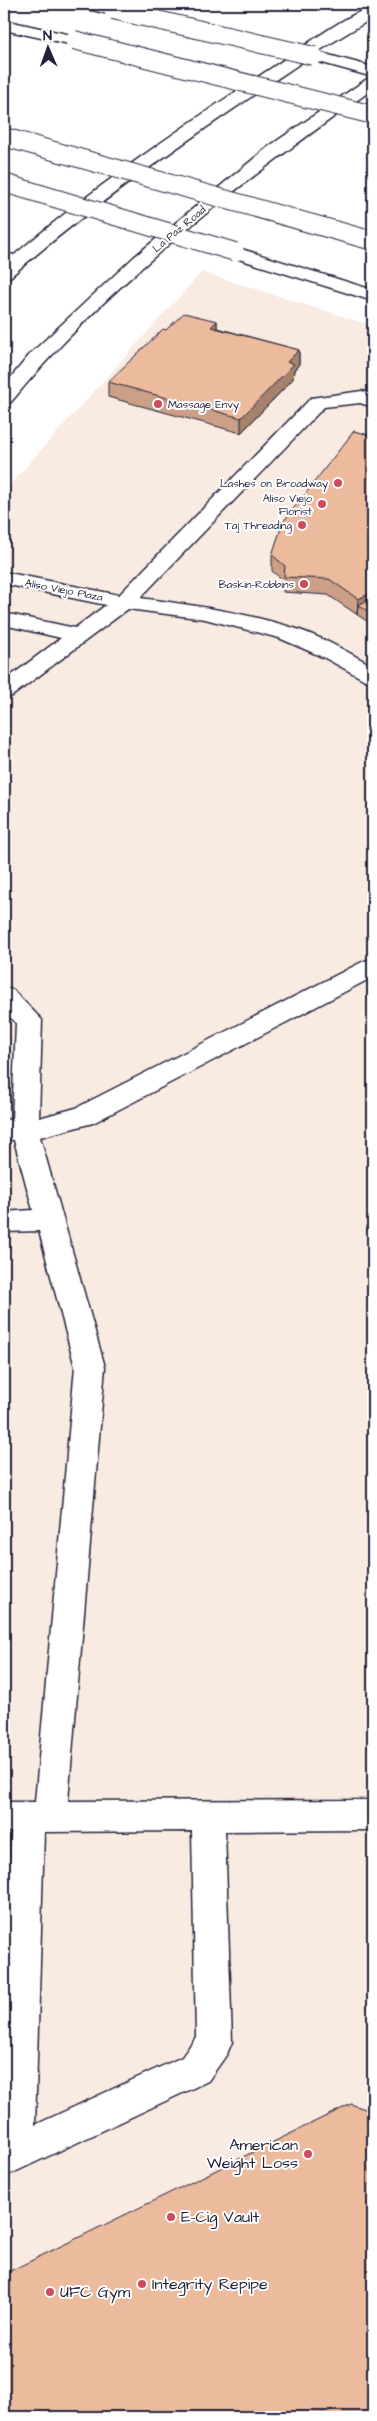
<svg xmlns="http://www.w3.org/2000/svg" width="377" height="2421" font-family="'Architects Daughter',sans-serif">
<style>
.built{fill:#f9eae2}
.lines{fill:none;stroke-linecap:round;stroke-linejoin:round}
.service-casing{stroke:#22223b;stroke-width:3}
.primary-casing{stroke:#22223b;stroke-width:3}
.motorway-casing{stroke:#22223b;stroke-width:3}
.service{fill:#fff;fill-rule:evenodd}
.primary{fill:#fff;fill-rule:evenodd}
.motorway{fill:#fff;fill-rule:evenodd}
.motorway-bridge-casing{stroke:#22223b;stroke-width:20;stroke-linecap:butt}
.motorway-bridge{stroke:#fff;stroke-width:18}
.wall{fill:#cba087;stroke:#22223b}
.shaded-wall{fill:#a5826e;stroke:#22223b}
.building{fill:#ecba9d;stroke:#22223b}
.poi-dot{fill:#d1495b;stroke:#fff;stroke-width:2}
.labels{text-anchor:middle;dominant-baseline:central;stroke-width:4;stroke-linejoin:round;paint-order:stroke}
.far-street-label{font-size:11px;fill:#22223b;stroke:#fff}
.far-poi-label{font-size:11px;fill:#22223b;stroke:#fff;text-anchor:end}
.near-poi-label{font-size:16px;fill:#22223b;stroke:#fff;text-anchor:start}
</style>
<rect width="100%" height="100%" fill="#fff"/>
<filter id="ink" filterUnits="userSpaceOnUse"><feTurbulence type="fractalNoise" baseFrequency=".02" numOctaves="2"/><feDisplacementMap in="SourceGraphic" scale="10" xChannelSelector="R" yChannelSelector="G"/><feConvolveMatrix kernelMatrix="1 2 1 2 8 2 1 2 1" color-interpolation-filters="sRGB"/></filter>
<g filter="url(#ink)">
<path class="built" d="M202 272 373 326V2417H4V491Z"/>
<g class="lines">
<g class="service-casing">
<path id="service" d="M4 253 24 257 27 261 24 265 18 266 4 263Z
M362 391 373 394V407L360 403 324 407 140 598C192 605 244 612 294 628 322 637 348 652 373 666V682L365 680 325 658 279 638 205 619 128 609 12 696 4 698V681L61 638 4 625V613L75 628 106 605 4 584V572L119 595 311 398Z
M373 959V977L93 1123 40 1137 105 1367 68 1801 367 1800 373 1798V1828L367 1830 225 1831 232 2042 227 2054 208 2081 4 2177V2002L11 1832H4V1802H35L75 1367 39 1231 4 1232V1212L33 1210 14 1140 4 1139V1119L12 1120 16 1023 4 1011V987L13 990 42 1020 39 1118 76 1108 364 961ZM192 1831 196 2037 182 2057 35 2125 44 1832Z"/>
</g>
<g class="primary-casing">
<path id="primary" d="M373 7V18C322 47 274 81 226 114 151 165 79 217 10 277L4 278V264C89 190 182 127 276 65 299 50 348 13 373 7Z
M373 77V89C244 180 111 280 11 402L4 404V386L31 353 134 257 268 147 367 79Z"/>
</g>
<g class="motorway-casing">
<path id="motorway" d="M77 4H106L119 7 121 10 113 15 79 7Z
M4 20 80 37 82 40 80 43 74 45 4 30Z
M314 51 373 67V77L308 59 306 56 308 53Z
M235 247 373 290V301L229 256 226 252 229 248Z"/>
</g>
<use href="#service" class="service"/>
<use href="#primary" class="primary"/>
<use href="#motorway" class="motorway"/>
<g class="motorway-bridge-casing">
<path id="motorway-bridge" d="M113 10 314 56
M74 40 373 115
M4 137 373 241
M4 183 235 252"/>
</g>
<use href="#motorway-bridge" class="motorway-bridge"/>
</g>
<path class="wall" d="M217 321V328L299 350V364L294 370 293 379 241 433 108 397V382Z
M354 431 373 623 371 624 328 595 283 592 284 581 272 571V555Z"/>
<path class="shaded-wall" d="M217 321V336L211 327Z
M299 350V364L294 370 293 379 241 433V418L287 362Z
M373 592V607L358 605 357 615 358 599Z
M373 613V623L371 624 372 614Z"/>
<path class="building" d="M184 313 217 321 211 327 299 350 287 362 294 364 241 418 108 382 163 329 166 330Z
M354 431 369 435 373 433V592L358 599 329 579 284 577 285 566 272 555 283 522Z
M373 598V613L372 614 358 605Z
M351 2104 373 2112V2417H4V2274Z"/>
</g>
<g class="poi-dot">
<circle cx="158" cy="404" r="5"/>
<circle cx="338" cy="483" r="5"/>
<circle cx="322" cy="504" r="5"/>
<circle cx="302" cy="525" r="5"/>
<circle cx="304" cy="584" r="5"/>
<circle cx="308" cy="2154" r="5"/>
<circle cx="171" cy="2217" r="5"/>
<circle cx="142" cy="2284" r="5"/>
<circle cx="50" cy="2292" r="5"/>
</g>
<g class="labels">
<g class="far-street-label">
<text transform="translate(179 229) rotate(-40)">La Paz Road</text>
<text transform="translate(64 590) rotate(11)">Aliso Viejo Plaza</text>
</g>
<g class="far-poi-label">
<text x="168" y="404" text-anchor="start">Massage Envy</text>
<text x="328" y="483">Lashes on Broadway</text>
<text x="312" y="498">Aliso Viejo<tspan x="312" dy="13">Florist</tspan></text>
<text x="292" y="525">Taj Threading</text>
<text x="294" y="584">Baskin-Robbins</text>
</g>
<g class="near-poi-label">
<text x="298" y="2145" text-anchor="end">American<tspan x="298" dy="18">Weight Loss</tspan></text>
<text x="181" y="2217">E-Cig Vault</text>
<text x="152" y="2284">Integrity Repipe</text>
<text x="60" y="2292">UFC Gym</text>
</g>
</g>
<rect width="377" height="2421" fill="none" stroke="#fff" stroke-width="20"/>
<rect x="10" y="10" width="357" height="2401" fill="none" stroke="#22223b" stroke-width="2" filter="url(#ink)"/>
<g transform="translate(48 48) rotate(358)" stroke="#ffffff" stroke-width="4" paint-order="stroke">
<path d="M0-4L9 19L0 12L-9 19Z" fill="#22223b"/>
<text y="-8" font-size="14" font-weight="bold" text-anchor="middle" fill="#22223b">N</text>
</g>
</svg>
